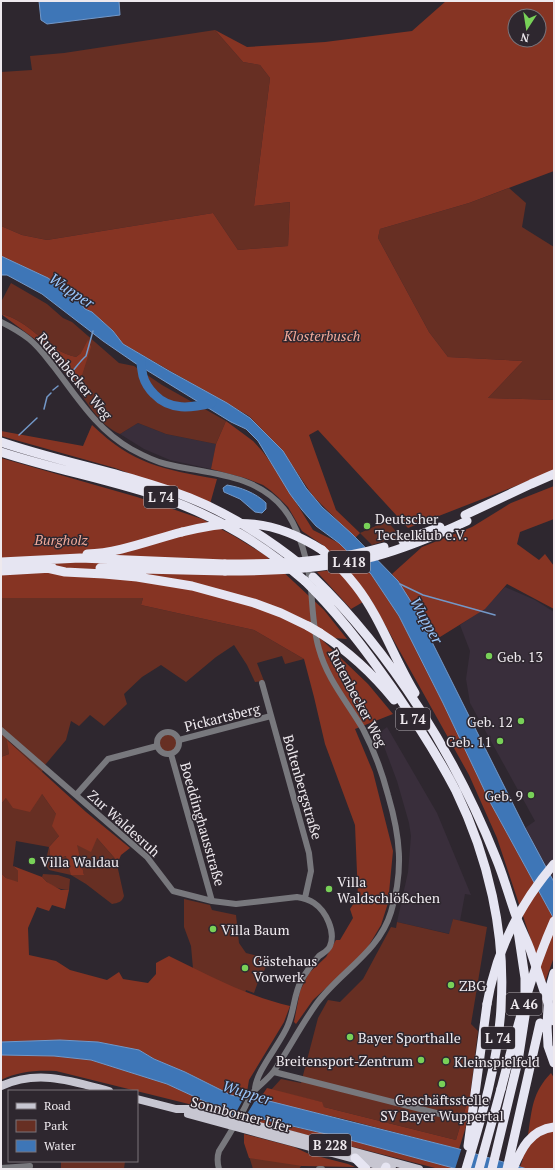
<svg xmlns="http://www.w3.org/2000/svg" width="555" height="1170" font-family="'PT Serif',serif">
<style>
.built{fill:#392e3b}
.green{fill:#672f23}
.forest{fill:#863423;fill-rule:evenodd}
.water{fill:#3e76b7;stroke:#7398c8}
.pier{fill:#2e272f}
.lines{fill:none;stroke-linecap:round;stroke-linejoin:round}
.stream{stroke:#7398c8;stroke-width:1.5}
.river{stroke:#3e76b7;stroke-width:9}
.minor{stroke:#78787d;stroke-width:6}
.major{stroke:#c7c6d1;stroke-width:8}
.highway{stroke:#e6e5f2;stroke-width:9}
.highway-bridge{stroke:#e6e5f2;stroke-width:9}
.poi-dot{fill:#78d158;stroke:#2e272f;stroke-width:1.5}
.labels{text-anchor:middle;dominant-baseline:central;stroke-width:3;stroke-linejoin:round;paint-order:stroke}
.shield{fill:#2e272f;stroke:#b4afb5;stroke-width:1}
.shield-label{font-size:13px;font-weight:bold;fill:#eee9ee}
.park-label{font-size:14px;font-style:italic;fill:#f2aa9a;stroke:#2e272f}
.street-label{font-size:14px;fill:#eee9ee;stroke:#2e272f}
.poi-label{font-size:14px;fill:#eee9ee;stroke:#2e272f;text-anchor:start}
.water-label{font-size:15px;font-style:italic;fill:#9ac6fb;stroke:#2e272f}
</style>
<rect width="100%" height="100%" fill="#2e272f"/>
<path class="built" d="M138 423 166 434 216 444 211 469 170 460 144 449 120 434Z
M505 587 535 600 554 612V882L525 828 535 821 470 703 466 679 470 651 460 625 485 608Z
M387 727 437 813 471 895 465 894 460 921 453 919 450 934 397 922 408 872 411 836 409 823 397 781 379 733Z"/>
<path class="green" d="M215 30 243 62 260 65 270 78 254 206 290 202 288 246 238 250 213 213 47 240 22 235 1 226V72L32 70 30 56 64 53Z
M509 188 526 203 522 227 554 247V400L488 398 523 361 448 357 429 332 378 238 380 229 469 203Z
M11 283 47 304 63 318 72 322 119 363 134 366 162 385 226 421 216 444 166 434 138 423 120 434C99 425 87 402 74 384L82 375 81 353 76 357C47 351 31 321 1 314V302Z
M387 521 400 536 372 545 360 533Z
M1 598H143L141 605 254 630 304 659 285 664 282 656 257 663 264 681 255 682 247 665 234 645 216 657 186 682 161 665 142 677 124 694 127 704 104 726 90 715 79 726 71 721 66 740 45 765 42 772 8 740 9 754 1 757Z
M159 743a9 9 0 1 1 18 0a9 9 0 1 1-18 0Z
M42 794 56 814 59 836 49 847 51 861 67 856 84 875 76 845 97 838 118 862V869L124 896C122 902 118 903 112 904L86 884 71 875 49 870 45 864 49 847 16 841 13 866 18 871V883L6 878 1 873V804L6 798Z
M43 874 58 875 70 879 69 890C58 890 49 885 42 877Z
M184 899 210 905 212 910 236 915 239 943 246 953 269 959 264 971H262L254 993 246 990 234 1033 195 991 191 946 184 927Z
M453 919 487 927 471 1024 478 1031 471 1089 456 1140 324 1107 321 1102 271 1090 281 1079 301 1083 318 1018 328 1000 340 1002 363 979 391 927 396 928 397 922 449 934Z
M245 1143 309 1154 299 1169H253Z
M61 1161H125L124 1169H61Z"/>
<path class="forest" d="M446 1H554V171L469 203 380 229 378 238 429 332 448 357 523 361 488 398 554 400V471L408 528 318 430 309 435 336 510 360 533 355 538 313 496 281 449 249 416 123 344 113 331 92 312 85 309 77 299 48 278 1 256V226L22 235 47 240 213 213 238 250 288 246 290 202 254 206 270 78 260 65 243 62 215 30 247 47 325 42 412 31ZM515 16H539V40H515Z
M1 314C31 321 47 351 76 357L81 353 88 340 91 347 82 375 74 384 40 343Z
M226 421 253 441 263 452 274 467 313 530 339 543 371 574 399 616 443 703 490 802 554 919V957L545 982 497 838 469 775 370 598 351 609 317 572 345 568 324 546 302 531 288 507 278 497 270 490 263 485 245 478 211 469 216 444Z
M92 425C134 465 162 469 217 479L210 504 115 468 1 436V431L83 446Z
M1 458 137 497 202 519 234 536 265 555 324 610 347 639 319 637 368 684 393 714 355 729 373 772 393 851 388 903 381 925 365 952 313 1000 296 1024 294 1022 300 991 309 973 326 957 336 940H340L353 918 350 909 358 897 355 825 325 744 314 697 304 659 254 630 141 605 143 598H1Z
M554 486V519L520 532 517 544 539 560 545 554 554 566V609L507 584 485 609 432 642 419 614 392 574 422 547 472 527 511 503Z
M7 740 86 812 130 848 121 855 118 862 97 838 91 852 77 845 84 875H71L66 856 51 861 49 847 59 836 52 826 56 814 42 794 30 812 13 808 6 798 1 804V757L9 754Z
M13 866 42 877 47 882 61 890H69L65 909 52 905 49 911 37 907 28 928 29 955 56 961 70 970 107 980 119 972 123 979 148 983 156 974V963L169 956C208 975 247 996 290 1006L284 1022 249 1080 247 1092 244 1098 231 1095 185 1072 154 1059 139 1050 98 1042 60 1040 1 1042V873L6 878 18 882V871Z
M1 1055 54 1056 91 1060 167 1084 232 1114 233 1115 56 1071C37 1070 19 1071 1 1080Z
M551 1073 554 1078V1124L528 1135C532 1109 532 1093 551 1073Z
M267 1088 322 1102 324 1107 456 1140 471 1089 467 1123 459 1149 344 1119 263 1101H254L257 1096 261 1097Z
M249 1117 339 1137 457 1169H439L245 1119Z
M554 1130V1169H527L520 1167 523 1159 521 1158 536 1137Z
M244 1134 294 1147 309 1154 348 1164 355 1167 302 1166 249 1158 244 1143Z"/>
<path class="water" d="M39 1H119L120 15 47 24 41 20Z
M1 256 48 278 77 299 85 309 92 312 113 331 123 344 169 371 227 403 250 418 283 451 306 488 322 507 352 534 398 581 415 608 525 828 554 882V919L490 802 443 703 399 616 371 574 339 543 316 526 302 510 290 494 258 441 246 429 231 422 135 363 103 341 42 294 7 275H1Z
M227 485C240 487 256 493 266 503V509L262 513 255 512 240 499 224 492 223 488Z
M60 1040 98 1042 139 1050 154 1059 185 1072 231 1095 259 1102 265 1100 459 1149 527 1169H457L339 1137 254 1117H249L245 1119 233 1115 232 1114 167 1084 91 1060 54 1056 1 1055V1042Z"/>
<path class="pier" d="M245 1096 256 1099 244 1119 234 1116Z
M462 1147 475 1152 470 1169H455Z"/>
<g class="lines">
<path class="stream" d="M69 375C75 369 80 361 86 356L93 331
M53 390 58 386
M44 409 47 397 51 393
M19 435 37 418
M400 584 423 595 495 615"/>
<path class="river" d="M141 361C141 366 142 371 143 376 145 383 149 389 154 394 170 411 191 408 212 403"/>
<path class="minor" d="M1 322C11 327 20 332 29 339 39 347 46 357 54 367 77 397 97 430 131 449 142 455 153 461 166 464 206 474 256 473 284 509 299 528 306 556 310 580 313 603 312 626 319 649 327 679 348 703 363 729 374 750 382 772 388 795 400 836 404 870 391 912 379 952 341 971 317 1003 301 1025 289 1049 274 1071 268 1079 261 1084 255 1090 250 1095 247 1103 244 1109 236 1123 228 1137 219 1151 217 1157 217 1162 219 1169
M262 683 309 853 311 871 305 898
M1 730 147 857 173 891 212 901 236 904 297 897C303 898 308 899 314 903 326 911 336 932 330 946 328 951 323 953 319 956 312 964 306 972 301 981 294 994 294 1011 288 1025 281 1043 255 1072 255 1090
M157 743a11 11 0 1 1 22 0a11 11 0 1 1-22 0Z
M179 740 271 716
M171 754 212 901
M76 795 108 759 157 746
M274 1072 456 1118
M1 1168 30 1166
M319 1169H322"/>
<path class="major" d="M1 1086C38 1069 72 1081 109 1091
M137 1099 176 1109H188L244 1122 419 1169
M188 1114 392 1169"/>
<path class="highway" d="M1 442C63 463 129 474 190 498 230 514 267 538 301 565
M1 452C56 470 113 480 167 499 221 519 262 544 305 581
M465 515 531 484 554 474
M322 550C334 561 346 573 356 586 381 618 394 659 415 693
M87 554C119 553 151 540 182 532
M1 562 80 558 225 564
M47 568 65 572 104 574 137 577 192 586 254 603 281 613 308 626
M100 568 225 571
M1 571 53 568
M313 577C392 653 456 757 496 858 504 877 509 897 516 916 520 927 526 938 530 949 538 973 546 997 554 1021
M315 591C346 623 372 659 398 696 419 727 439 758 456 791 488 857 506 933 501 1007 498 1063 482 1116 466 1169
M320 633C348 651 373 674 394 700
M549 991 554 973
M547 1025 548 1046 554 1063
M468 1146 487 1004
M355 1158 366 1169
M385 1169 386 1167
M479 1169 501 1089
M492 1169 518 1061 525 1016V978L518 931
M507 1169 540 1023
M513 1169C521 1149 530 1130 554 1127"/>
<path class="highway-bridge" d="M182 532C237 518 273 519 322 550
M403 541 440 527
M225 564C279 564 332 562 384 547
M225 571C274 571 325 569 373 557 406 548 437 535 467 521
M305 581 315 591
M308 626 320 633
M487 1004C496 951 519 905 554 864
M547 1025 549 991
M501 1089C516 1032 530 975 554 921"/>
</g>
<g class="poi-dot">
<circle cx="367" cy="526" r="4"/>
<circle cx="489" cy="656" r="4"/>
<circle cx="521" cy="721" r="4"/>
<circle cx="500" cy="741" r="4"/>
<circle cx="531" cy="795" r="4"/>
<circle cx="32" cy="861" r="4"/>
<circle cx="329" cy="889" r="4"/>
<circle cx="213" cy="929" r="4"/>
<circle cx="245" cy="968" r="4"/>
<circle cx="451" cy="985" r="4"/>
<circle cx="350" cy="1037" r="4"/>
<circle cx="421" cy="1060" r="4"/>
<circle cx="446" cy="1061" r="4"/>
<circle cx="442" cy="1084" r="4"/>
</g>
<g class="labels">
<g class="shield">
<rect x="144" y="486" width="34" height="22" rx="3"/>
<rect x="328" y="551" width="42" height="22" rx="3"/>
<rect x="396" y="708" width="34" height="22" rx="3"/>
<rect x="506" y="993" width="36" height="22" rx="3"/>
<rect x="481" y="1027" width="34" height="22" rx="3"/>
<rect x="309" y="1134" width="42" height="22" rx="3"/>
</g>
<g class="shield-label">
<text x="161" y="497">L 74</text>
<text x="349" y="562">L 418</text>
<text x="413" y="719">L 74</text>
<text x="524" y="1004">A 46</text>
<text x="498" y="1038">L 74</text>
<text x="330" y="1145">B 228</text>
</g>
<g class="park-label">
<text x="322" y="335">Klosterbusch</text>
<text x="61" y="539">Burgholz</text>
</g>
<g class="street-label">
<text transform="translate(75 376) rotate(50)">Rutenbecker Weg</text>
<text transform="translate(358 698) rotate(62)">Rutenbecker Weg</text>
<text transform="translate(222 717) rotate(-14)">Pickartsberg</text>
<text transform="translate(303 787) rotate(74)">Boltenbergstraße</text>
<text transform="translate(124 823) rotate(42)">Zur Waldesruh</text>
<text transform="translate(203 824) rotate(74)">Boeddinghausstraße</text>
<text transform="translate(241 1114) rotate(15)">Sonnborner Ufer</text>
</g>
<g class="poi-label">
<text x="375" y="518">Deutscher<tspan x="375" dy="16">Teckelklub e.V.</tspan></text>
<text x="497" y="656">Geb. 13</text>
<text x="513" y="721" text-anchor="end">Geb. 12</text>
<text x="492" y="741" text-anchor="end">Geb. 11</text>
<text x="523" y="795" text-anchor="end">Geb. 9</text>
<text x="40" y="861">Villa Waldau</text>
<text x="337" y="881">Villa<tspan x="337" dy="16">Waldschlößchen</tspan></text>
<text x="221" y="929">Villa Baum</text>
<text x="253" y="960">Gästehaus<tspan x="253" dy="16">Vorwerk</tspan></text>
<text x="459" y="985">ZBG</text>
<text x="358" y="1037">Bayer Sporthalle</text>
<text x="413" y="1060" text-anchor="end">Breitensport-Zentrum</text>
<text x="454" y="1061">Kleinspielfeld</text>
<text x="442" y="1099" text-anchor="middle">Geschäftsstelle<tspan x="442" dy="16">SV Bayer Wuppertal</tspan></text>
</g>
<g class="water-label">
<text transform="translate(72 290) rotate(34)">Wupper</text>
<text transform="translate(427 620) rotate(61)">Wupper</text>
<text transform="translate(247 1092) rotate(17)">Wupper</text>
</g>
</g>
<rect width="555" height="1170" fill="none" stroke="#eee9ee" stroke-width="4"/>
<rect x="8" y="1090" width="130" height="72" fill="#2e272f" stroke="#7b757b"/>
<rect x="16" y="1103" width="20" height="6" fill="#c7c6d1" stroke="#7b757b"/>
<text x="44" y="1110" font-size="12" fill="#eee9ee">Road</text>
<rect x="16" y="1120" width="20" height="12" fill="#672f23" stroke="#7b757b"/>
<text x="44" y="1130" font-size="12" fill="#eee9ee">Park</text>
<rect x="16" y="1140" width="20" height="12" fill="#3e76b7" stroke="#7b757b"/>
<text x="44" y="1150" font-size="12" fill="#eee9ee">Water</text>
<g transform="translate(527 28) rotate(192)"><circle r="19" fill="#2e272f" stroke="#7b757b"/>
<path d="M0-3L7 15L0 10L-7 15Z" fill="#78d158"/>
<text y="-6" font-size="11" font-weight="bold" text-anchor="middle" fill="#eee9ee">N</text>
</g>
</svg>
